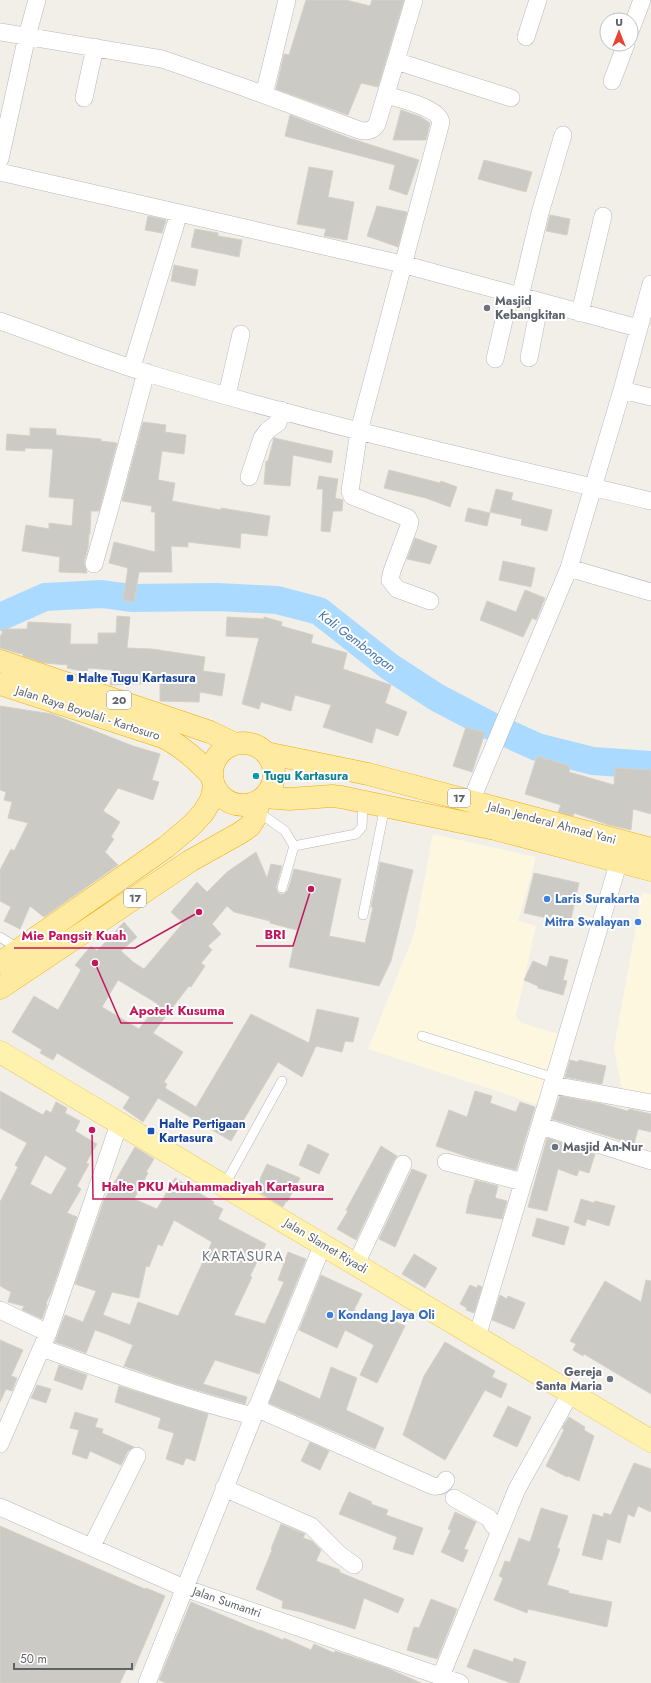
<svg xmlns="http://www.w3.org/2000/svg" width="651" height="1683" font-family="Jost,sans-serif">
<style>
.commercial{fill:#fef7e0}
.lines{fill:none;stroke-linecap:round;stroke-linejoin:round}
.river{stroke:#aadaff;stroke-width:28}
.building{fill:#cccac5;stroke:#d6d1c6;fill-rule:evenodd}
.service-casing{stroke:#b5b8bc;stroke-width:10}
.minor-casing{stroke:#b5b8bc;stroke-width:18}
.primary-casing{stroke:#f2c960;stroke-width:23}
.trunk-casing{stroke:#f9ab00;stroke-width:23}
.service{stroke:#fff;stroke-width:9}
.minor{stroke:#fff;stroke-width:17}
.primary{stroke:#fff2af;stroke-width:22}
.trunk{stroke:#feeaa1;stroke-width:22}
.worship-dot{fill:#6b7280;stroke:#fff;stroke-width:1.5}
.transit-dot{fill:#1a4fb4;stroke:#fff;stroke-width:1.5}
.culture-dot{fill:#0f9aa8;stroke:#fff;stroke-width:1.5}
.shop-dot{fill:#3f7fe0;stroke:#fff;stroke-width:1.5}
.labels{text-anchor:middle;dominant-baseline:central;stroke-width:4;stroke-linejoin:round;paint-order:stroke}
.shield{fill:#fff;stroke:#8f9295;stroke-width:1}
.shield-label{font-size:11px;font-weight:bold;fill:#5f6368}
.worship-label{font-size:12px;font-weight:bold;fill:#5b616d;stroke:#fff;text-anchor:start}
.transit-label{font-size:12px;font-weight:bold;fill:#164399;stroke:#fff;text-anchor:start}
.street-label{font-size:12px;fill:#5f6368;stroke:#fff}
.culture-label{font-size:12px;font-weight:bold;fill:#0d838f;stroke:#fff;text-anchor:start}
.shop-label{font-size:12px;font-weight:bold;fill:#366cbe;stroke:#fff;text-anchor:start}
.water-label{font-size:13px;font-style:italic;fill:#4174aa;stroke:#fff}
.quarter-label{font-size:14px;letter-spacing:1px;fill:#70757a;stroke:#fff}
.leader{fill:none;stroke:#c2185b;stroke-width:1.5}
.callout-dot{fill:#c2185b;stroke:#fff;stroke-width:1.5}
.callout-label{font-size:13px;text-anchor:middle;font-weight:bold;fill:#c2185b;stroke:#fff;stroke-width:4;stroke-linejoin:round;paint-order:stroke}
</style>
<rect width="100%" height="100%" fill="#f1efe8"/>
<path class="commercial" d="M433 834 536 857 518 921 536 926 516 1016 521 1023 568 1037 548 1108 368 1049 414 934Z
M642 893 651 894V1097L622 1091 614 1048Z"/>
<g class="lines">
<path class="river" d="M0 617 45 597 102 594 131 598 217 597 277 600 319 611 390 667 436 697 491 726 537 747 593 761 651 765"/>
</g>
<path class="building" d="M306 0H346L370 6 372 0H404L378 87 361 83 348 115 276 89 284 54 289 55Z
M401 110 421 117 430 123 426 140H393Z
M290 115 349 138 419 160 407 195 389 189 395 165 285 136Z
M484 160 532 172 526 192 478 179Z
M309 167 333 171 328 197 354 202 347 240 324 236 326 229 297 224Z
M377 206 407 212 398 247 367 236Z
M550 215 570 219 567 235 546 231Z
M148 216 166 220 162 233 145 230Z
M195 229 218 233V236L242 240 239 257 191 247Z
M174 265 198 270 195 286 171 281Z
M143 422 166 425 165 432 186 435 184 454 162 451 158 480 175 483 172 501 221 510V508L270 516 267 536 241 533 240 548 188 542V547L171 546 172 572H139L134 602 123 600 128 568 109 563 114 542 155 552V512H151L152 506 122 501Z
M30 428 56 429V435L101 439V441L117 443 99 511H91L90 534H89L88 548 84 562 87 573 59 572 60 557 22 551 26 525 49 529V523L72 526 74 499 49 497 53 449 25 448V451L6 450 7 434 30 436Z
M274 438 333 451 331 463 293 455 290 486 264 484 266 461H268Z
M389 470 440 483 441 481 457 487 450 507 426 498 384 488Z
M319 476 338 479 335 498 343 500 342 511H333L330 532 321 531 323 489H317Z
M496 489 513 493 511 500 552 510 547 531 521 525 522 519 490 512Z
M468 508 490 513 487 526 465 521Z
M415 538 437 546 430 564 407 559Z
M503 561 535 568 531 587 499 580Z
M525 590 545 598 536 620 532 618 523 637 480 620 487 601 516 612Z
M117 616 130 617 127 648 152 649 205 657 203 671 225 674 222 696 200 692 199 702 160 701V683L110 685 112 670 88 668 87 672 67 668 68 665 44 663 23 656V654L17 653 0 648V635H2V629H27L28 622 71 624 70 644H98V633H116Z
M227 617 264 619V617L282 622 281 626 313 635 311 643 347 653 343 669 391 685 385 703 407 712 398 736 376 728 372 743 323 727 331 705 295 695 291 711 261 702 259 709 242 704 259 638 226 636Z
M0 706 52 714 133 746 160 754 152 780 159 782 153 800 118 788 103 811 120 822 111 837 114 839 105 852 118 865 44 917 30 906 20 929 4 921 11 907 0 901V870L11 849 14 851 28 823 8 818 12 802 4 800 6 792 0 790Z
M466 727 485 733 472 772 453 766Z
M537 756 570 766 569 772 614 785 615 768 651 770V814L633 809 631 830 609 825 574 813 573 816 558 812 561 805 525 794Z
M256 852 267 878 271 864 282 866 276 887 277 892 280 894H284L288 890 294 869 341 879 329 936 365 943 373 907H371L380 862 413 870 391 961 379 986 289 967 297 930 270 923V921L234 912 227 906 212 924 221 934 208 946 212 950 201 963 205 966 191 987 189 986 153 1033 183 1052 164 1082 167 1084 165 1088 196 1107 251 1014 309 1043 317 1009 359 1018 353 1042 345 1041 342 1052 316 1046 302 1077 278 1062 231 1141 158 1098 143 1122 123 1108 130 1097 57 1053 53 1060 40 1053 42 1050 12 1032 34 996 58 1010 81 970 75 965 91 946 97 951 124 922 137 937 121 951 133 962 144 969 183 923 171 912 197 882 207 892 227 872ZM118 980 158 1004 139 1029 102 1007Z
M534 873 579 883 570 923 524 913Z
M550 956 568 960 563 980 567 981 563 995 538 988V986L524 980 533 961 547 967Z
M570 1060 578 1062 579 1060 606 1066 602 1084 565 1077Z
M0 1091 43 1115 46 1110 51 1113 56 1102 67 1108 65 1113 80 1121 75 1131 97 1144 86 1163 89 1164 77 1186 81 1189 67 1213 77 1217 51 1293 46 1303 47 1304 42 1319 22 1310 24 1306 8 1302 11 1292 0 1286V1202L18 1167 15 1165 27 1143 0 1128ZM45 1155 67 1168 51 1195 30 1184Z
M475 1091 492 1096 490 1103 516 1112 520 1102 535 1107 516 1170 471 1158 436 1146 449 1110 467 1117Z
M560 1096 602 1104 628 1111 629 1109 651 1114V1132L638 1129 634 1144 552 1119Z
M547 1138 595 1154 589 1173 579 1170 577 1176 558 1169 547 1211 528 1207Z
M308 1144 329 1154 319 1174 299 1165Z
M381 1146 397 1156 394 1160 356 1240 337 1229 348 1211 346 1210Z
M135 1147 154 1159 146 1172 148 1173 134 1199 157 1209 175 1178 214 1202 213 1204 223 1209 218 1219 266 1244 250 1276 252 1277 234 1315 265 1324 284 1282 278 1280 288 1252 306 1259 259 1374 215 1360 203 1384 247 1397 245 1404 176 1384 124 1366 133 1345 109 1335 95 1330 86 1353 55 1342 65 1315 83 1322 96 1291 75 1284 104 1200ZM174 1220 212 1242 178 1316 138 1302 130 1325 103 1315 112 1292 139 1298 146 1266 149 1267 158 1244 162 1246Z
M267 1164 300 1178 287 1202 286 1201 283 1207 255 1190Z
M412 1169 427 1175 395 1247 379 1239Z
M475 1180 498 1186 495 1198 507 1201 502 1219 466 1213 470 1194H471Z
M581 1199 594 1203 595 1201 615 1206 609 1226 587 1219 585 1226 574 1222Z
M537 1218 569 1227 564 1245 532 1236Z
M414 1254 437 1268 425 1288 402 1274Z
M321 1275 362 1294 354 1310 384 1325 387 1318 405 1326 377 1383 360 1375 374 1345 345 1330 337 1348 299 1330Z
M646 1280 651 1281V1394L584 1354 583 1356 573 1350 576 1344 570 1341 605 1281 641 1302Z
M470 1285 477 1288 478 1285 482 1287 474 1313 466 1310 467 1308 460 1304Z
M500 1295 507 1299 508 1296 525 1303 514 1329 492 1320Z
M0 1340 23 1350 11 1376 17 1378 12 1391 6 1389 0 1402Z
M445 1342 495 1371 492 1377 507 1384 501 1398 485 1390 445 1460 403 1435 424 1376Z
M59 1365 87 1375 82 1390 54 1380Z
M331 1367 357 1378 346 1410 384 1428 375 1449 269 1403 278 1380 320 1399Z
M37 1385 51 1389 46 1403 31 1398Z
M119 1386 208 1414 195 1461 186 1458 183 1465 166 1459 174 1433 158 1428 161 1418 115 1402Z
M508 1406 531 1417 517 1447 493 1436Z
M75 1412 98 1419 95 1427 103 1429 102 1433 134 1447 128 1451 121 1465 90 1451 87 1459 72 1454 79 1430 70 1428Z
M569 1417 585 1427 584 1430 594 1436 579 1481 568 1476 567 1477 546 1466 564 1430 562 1428Z
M310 1442 329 1451 320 1470 301 1461Z
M634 1463 651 1469V1512L638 1506 634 1517 628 1514 620 1543 607 1539 602 1560 582 1555 593 1514 603 1517 604 1513 611 1515Z
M349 1492 372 1502 371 1504 388 1510 386 1515 423 1528 413 1555 393 1549 397 1537 339 1514Z
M541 1508 568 1516 557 1548 560 1549 547 1585 569 1591 568 1593 612 1602 607 1627 528 1609 527 1613 494 1600 503 1578 499 1576 505 1561 510 1562 519 1538 530 1542Z
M455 1512 476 1522 464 1549 468 1550 463 1562 441 1552 451 1530 448 1529Z
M281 1524 305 1534 303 1538 312 1541 321 1550 316 1561 340 1570 339 1572 404 1599 398 1613 364 1598 355 1629 301 1612 282 1608 283 1601 256 1589 272 1550 271 1549Z
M0 1526 145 1589 146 1588 165 1596 133 1671 127 1668 120 1683H0Z
M431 1599 457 1609 437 1659 407 1650 414 1627 419 1628Z
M191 1602 260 1631V1630L283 1640 284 1638 311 1650 314 1644 334 1653 335 1651 387 1668 421 1683H166L159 1680Z
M474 1649 513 1662 514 1658 526 1662 519 1683H511L467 1667Z"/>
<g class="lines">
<g class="service-casing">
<path id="service" d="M257 811 285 831 294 846 282 888
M294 846 356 834 362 827 363 802
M363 915 385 806
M0 937 19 949
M422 1036 555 1078
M224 1186 282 1081"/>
</g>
<g class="minor-casing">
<path id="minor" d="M631 29 642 0
M0 32 162 59 240 86 359 130C366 132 373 131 377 124L414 0
M526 37 538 0
M396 61 511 98
M612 81 626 44
M264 95 287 0
M386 95C399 99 438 107 441 122L359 431 350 491 352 496 408 518 410 522 409 526 392 571 390 580 397 589 430 601
M84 98 95 47
M0 159 27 36 37 0
M0 172 402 264 638 328
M520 297 540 213 563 135
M580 313 603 216
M0 321C49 338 98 358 147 373 313 423 483 461 651 501
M529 358 540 302
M495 359 510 294
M132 367 179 213
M622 390 651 397
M227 395 241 334
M249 477 262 438 268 430 278 423 281 410
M94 564 111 504 146 372
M569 568 651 592
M471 801 569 568 622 390 651 284
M553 1085 651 1103
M541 1126 651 1161
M446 1162 523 1182
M356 1264 403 1164
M0 1310 48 1333
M477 1337 619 861
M42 1348C112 1373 181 1398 253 1416
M256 1408 433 1486C440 1487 443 1485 446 1480
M0 1444 48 1333 119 1124
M224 1488 311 1526 340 1555 354 1565
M454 1498 489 1518 493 1525 500 1529
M0 1507 184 1588 460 1683
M92 1546 137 1456
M441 1676 517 1489 570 1394
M147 1683C205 1537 263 1390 323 1244"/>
</g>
<g class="primary-casing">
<path id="primary" d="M0 1052 651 1441"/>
</g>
<g class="trunk-casing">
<path id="trunk" d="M0 661 210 732 235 744
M0 684 163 737C182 746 197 760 211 775
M212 774a31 31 0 1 1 62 0a31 31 0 1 1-62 0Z
M266 753 368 774 651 849
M264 797 289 799 332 796 341 797 495 829 651 870
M0 963 166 847 192 825 203 813 211 800 214 787
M0 988 190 861 240 833 250 826 255 818 259 801"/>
</g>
<use href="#service" class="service"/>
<use href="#minor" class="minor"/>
<use href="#primary" class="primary"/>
<use href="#trunk" class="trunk"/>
</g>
<g class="worship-dot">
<circle cx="487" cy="308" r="4"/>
<circle cx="555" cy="1147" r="4"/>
<circle cx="610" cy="1379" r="4"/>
</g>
<g class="transit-dot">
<rect x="66" y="674" width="8" height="8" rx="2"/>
<rect x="147" y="1127" width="8" height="8" rx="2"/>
</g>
<circle class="culture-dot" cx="256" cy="776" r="4"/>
<g class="shop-dot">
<circle cx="547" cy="899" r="4"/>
<circle cx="638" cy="922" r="4"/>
<circle cx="330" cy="1315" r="4"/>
</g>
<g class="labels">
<g class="shield">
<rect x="107" y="691" width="24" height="18" rx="3"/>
<rect x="448" y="789" width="22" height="18" rx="3"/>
<rect x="124" y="889" width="22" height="18" rx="3"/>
</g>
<g class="shield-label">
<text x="119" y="700">20</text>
<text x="459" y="798">17</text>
<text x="135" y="898">17</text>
</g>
<g class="worship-label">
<text x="495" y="301">Masjid<tspan x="495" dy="14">Kebangkitan</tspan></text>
<text x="563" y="1147">Masjid An-Nur</text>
<text x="602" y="1372" text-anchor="end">Gereja<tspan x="602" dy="14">Santa Maria</tspan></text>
</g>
<g class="transit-label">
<text x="78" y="678">Halte Tugu Kartasura</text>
<text x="159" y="1124">Halte Pertigaan<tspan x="159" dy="14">Kartasura</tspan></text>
</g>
<g class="street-label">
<text transform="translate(88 713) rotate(18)">Jalan Raya Boyolali - Kartosuro</text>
<text transform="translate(552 823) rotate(15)">Jalan Jenderal Ahmad Yani</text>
<text transform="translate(326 1246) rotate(31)">Jalan Slamet Riyadi</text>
<text transform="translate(227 1602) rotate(19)">Jalan Sumantri</text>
</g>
<g class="culture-label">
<text x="264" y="776">Tugu Kartasura</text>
</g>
<g class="shop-label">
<text x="555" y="899">Laris Surakarta</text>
<text x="630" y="922" text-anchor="end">Mitra Swalayan</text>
<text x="338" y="1315">Kondang Jaya Oli</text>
</g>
<g class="water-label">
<text transform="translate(357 641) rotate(37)">Kali Gembongan</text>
</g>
<g class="quarter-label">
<text x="243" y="1256">KARTASURA</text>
</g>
</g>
<path class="leader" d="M311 889L293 946H256M199 912L135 948H14M95 963L121 1023H233M92 1130L93 1199H333"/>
<g class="callout-dot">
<circle cx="311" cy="889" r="4"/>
<circle cx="199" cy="912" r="4"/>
<circle cx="95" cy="963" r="4"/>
<circle cx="92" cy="1130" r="4"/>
</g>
<g class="callout-label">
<text x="275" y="939">BRI</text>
<text x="74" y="940">Mie Pangsit Kuah</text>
<text x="177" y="1015">Apotek Kusuma</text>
<text x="213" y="1191">Halte PKU Muhammadiyah Kartasura</text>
</g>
<g transform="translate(619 32)"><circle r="19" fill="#ffffff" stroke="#bfc1c3"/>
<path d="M0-3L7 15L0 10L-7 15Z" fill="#ea4335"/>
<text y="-6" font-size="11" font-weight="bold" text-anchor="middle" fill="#5f6368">U</text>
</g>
<path d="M14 1663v6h118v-6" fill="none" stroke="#5f6368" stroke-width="2"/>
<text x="20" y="1663" font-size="12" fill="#5f6368" stroke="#ffffff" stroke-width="3" paint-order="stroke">50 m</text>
</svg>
